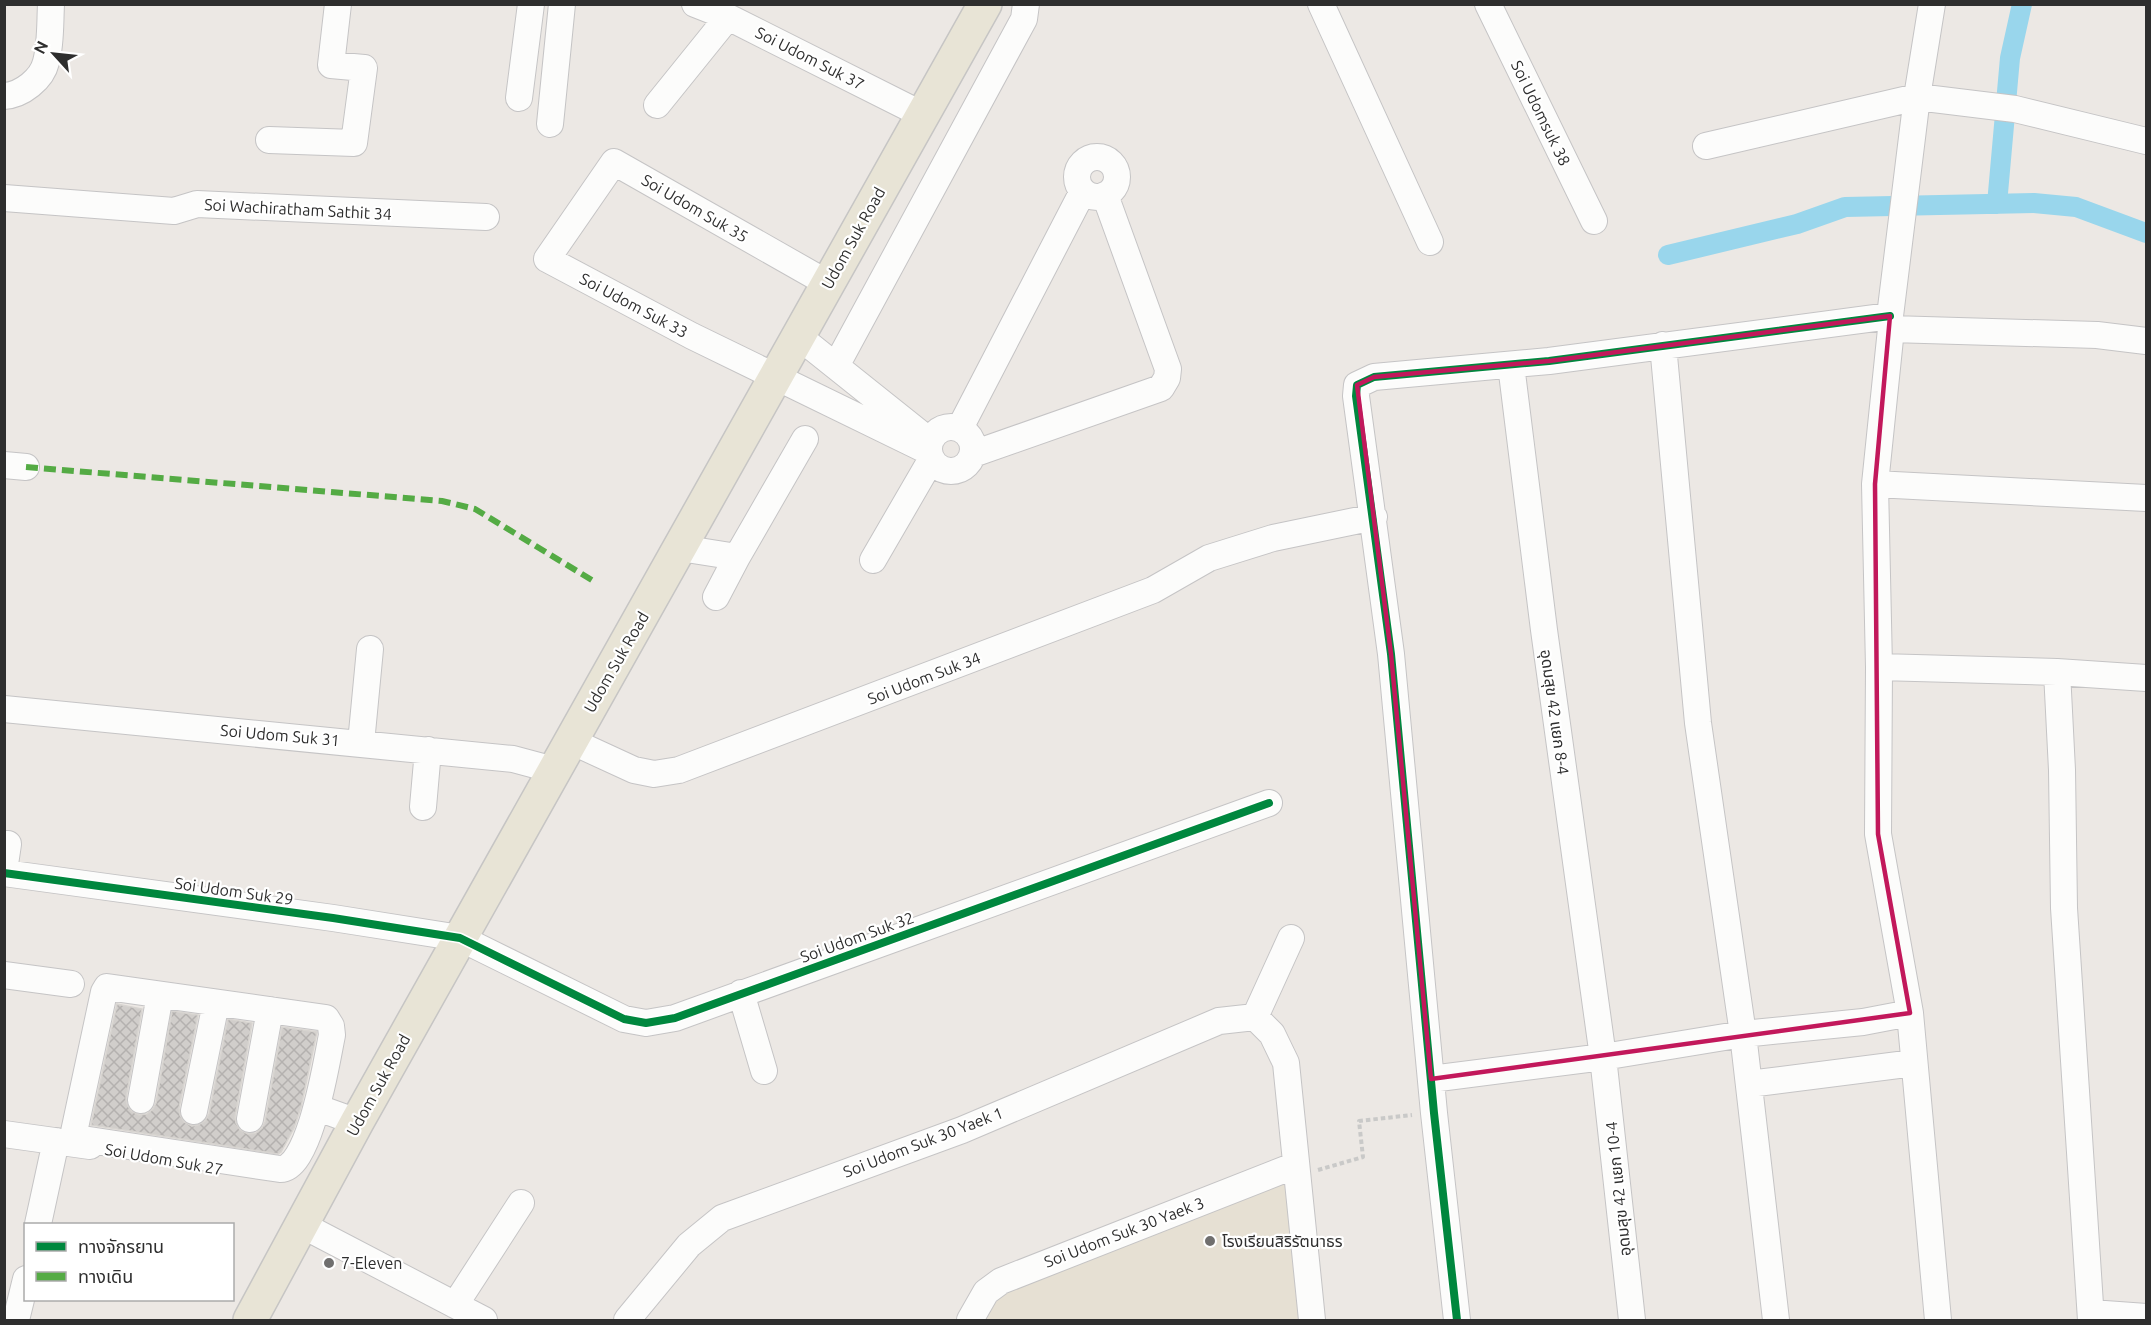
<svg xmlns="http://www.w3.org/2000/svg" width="2151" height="1325" font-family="Ubuntu,'Noto Sans Thai',sans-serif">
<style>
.education{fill:#e6e0d3}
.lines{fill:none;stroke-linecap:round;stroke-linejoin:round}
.canal{stroke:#99d6ec;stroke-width:20}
.building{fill:url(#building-cross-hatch);stroke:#d7d4d0;stroke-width:1.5}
.minor-casing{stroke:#c5c4c5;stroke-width:28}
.major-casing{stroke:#c6c5c4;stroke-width:36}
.path{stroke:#c9c9c8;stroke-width:4;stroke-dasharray:4.5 3;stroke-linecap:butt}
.minor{stroke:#fcfcfb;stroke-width:26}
.major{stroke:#e8e4d6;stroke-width:33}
.quiet{stroke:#54ab44;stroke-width:6;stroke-dasharray:12 6;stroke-linecap:butt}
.cycleway-casing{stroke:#fff;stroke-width:11}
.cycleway{stroke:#00873e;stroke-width:8}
.marked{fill:none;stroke:#c2185b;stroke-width:4.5;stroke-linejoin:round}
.poi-dot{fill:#706f6e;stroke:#fff;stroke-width:2}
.labels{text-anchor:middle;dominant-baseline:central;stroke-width:4.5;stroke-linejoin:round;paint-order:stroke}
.street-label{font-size:16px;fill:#2e2e2e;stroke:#fff}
.poi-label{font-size:16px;fill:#2e2e2e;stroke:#fff;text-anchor:start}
</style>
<defs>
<pattern id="building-cross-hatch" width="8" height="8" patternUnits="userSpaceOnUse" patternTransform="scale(1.5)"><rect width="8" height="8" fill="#d1cecb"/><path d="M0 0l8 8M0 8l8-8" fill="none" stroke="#b4b1af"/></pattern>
</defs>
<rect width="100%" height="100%" fill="#ece8e4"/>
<path class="education" d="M1283 1180 1291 1187 1302 1320H980L993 1295Z"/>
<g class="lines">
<path class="canal" d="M1997 204 2010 58 2022 4
M1668 255 1797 224 1845 207 2034 203 2076 207 2146 233"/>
</g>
<path class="building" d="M117 1004 142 1009 126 1098 127 1104 131 1111 139 1115 147 1114 153 1109 156 1103 172 1011 198 1015 179 1108 180 1115 184 1122 192 1126 198 1125 205 1121 209 1114 228 1019 252 1023 235 1117 236 1123 240 1130 248 1134 256 1133 262 1128 265 1122 282 1027 317 1032 301 1107 294 1128 281 1152 278 1154 91 1125Z"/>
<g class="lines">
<g class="minor-casing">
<path id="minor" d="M695 4 728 17 923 115
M1321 4 1430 242
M1488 4 1594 221
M1932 4 1917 97 1890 316 1891 329 1875 484 1879 667 1878 834 1910 1013 1938 1320
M4 96C22 95 42 79 46 62 51 44 50 23 51 4
M519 98 531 4
M657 105 728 17
M550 124 562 4
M269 140 354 143 364 68 331 65 338 4
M1706 146 1917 97 2015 109 2146 141
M1077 177a20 20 0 1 1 40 0a20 20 0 1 1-40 0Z
M4 198 174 211 197 204 486 217
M827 283 614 162 547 259 692 336 928 451
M1891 329 2097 335 2146 341
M798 336 927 439
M1663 345 1698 723 1743 1034 1776 1320
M1511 365 1544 630 1603 1057 1632 1320
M836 366 1024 19 1026 4
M929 449a22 22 0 1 1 44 0a22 22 0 1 1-44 0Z
M960 428 1083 191
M973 454 1161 388 1167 378 1168 369 1105 195
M4 465 26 467
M1875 484 2146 498
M680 548 737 557 805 439
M873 560 931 460
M716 597 737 557
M1879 667 2057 672 2146 678
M2057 672 2062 770 2064 908 2091 1320
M4 709 513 759 554 770
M571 741 634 770 654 774 679 770 1153 590 1209 558 1273 538 1374 517
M361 743 370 649
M423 807 428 750
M4 844H8L4 871
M4 873 333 918 460 938 624 1019 646 1023 675 1018 1269 803
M4 975 71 984
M107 987 326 1018 331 1026 332 1035C327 1059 310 1170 280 1169L76 1138 74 1132 104 992Z
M741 993 764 1071
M1255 1017 1272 1034 1286 1063 1312 1320
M1255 1017 1291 938
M1431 1079 1603 1057 1743 1034 1863 1022 1910 1013
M1749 1084 1914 1063
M141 1100 160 995
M318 1108 357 1122
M194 1111 216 1003
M250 1119 270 1010
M4 1134 90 1146
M38 1224 56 1141
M302 1225 484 1320
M455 1305 521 1203
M2091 1313 2146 1317
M16 1320 26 1279
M627 1320 689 1245 722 1218 962 1130 1219 1021 1255 1017
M970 1320 986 1292 1001 1281 1296 1165
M1457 1320 1434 1113 1391 654 1356 396 1357 385 1374 377 1549 361 1890 316"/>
</g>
<g class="major-casing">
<path id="major" d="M250 1320 357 1122 985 4"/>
</g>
<path class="path" d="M1318 1170 1363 1157 1359 1121 1412 1115"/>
<use href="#minor" class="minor"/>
<use href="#major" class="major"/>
<path class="quiet" d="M26 467 442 501 475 509 595 582"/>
<g class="cycleway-casing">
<path id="cycleway" d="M4 873 333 918 460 938 624 1019 646 1023 675 1018 1269 803
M1457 1320 1434 1113 1391 654 1356 396 1357 385 1374 377 1549 361 1890 316"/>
</g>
<use href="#cycleway" class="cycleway"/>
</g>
<path class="marked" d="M1890 316 1875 484 1878 834 1910 1013 1431 1079 1391 654 1357 385 1374 377 1549 361Z"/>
<g class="poi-dot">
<circle cx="1210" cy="1241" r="6"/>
<circle cx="329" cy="1263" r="6"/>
</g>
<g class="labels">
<g class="street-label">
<text transform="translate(810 58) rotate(27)">Soi Udom Suk 37</text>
<text transform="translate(1541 113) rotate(64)">Soi Udomsuk 38</text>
<text transform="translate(695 208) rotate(30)">Soi Udom Suk 35</text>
<text transform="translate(298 209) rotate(3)">Soi Wachiratham Sathit 34</text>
<text transform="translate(853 238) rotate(-61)">Udom Suk Road</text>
<text transform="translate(634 305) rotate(28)">Soi Udom Suk 33</text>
<text transform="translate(616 662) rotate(-60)">Udom Suk Road</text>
<text transform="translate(924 678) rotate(-21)">Soi Udom Suk 34</text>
<text transform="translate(1555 712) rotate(82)">อุดมสุข 42 แยก 8-4</text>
<text transform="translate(280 735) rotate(5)">Soi Udom Suk 31</text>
<text transform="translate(234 891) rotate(8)">Soi Udom Suk 29</text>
<text transform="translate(857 937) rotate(-20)">Soi Udom Suk 32</text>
<text transform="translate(378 1085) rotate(-61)">Udom Suk Road</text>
<text transform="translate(923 1142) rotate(-21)">Soi Udom Suk 30 Yaek 1</text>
<text transform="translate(164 1159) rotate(10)">Soi Udom Suk 27</text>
<text transform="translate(1618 1189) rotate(-96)">อุดมสุข 42 แยก 10-4</text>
<text transform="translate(1124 1232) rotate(-21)">Soi Udom Suk 30 Yaek 3</text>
</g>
<g class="poi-label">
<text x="1222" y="1241">โรงเรียนสิริรัตนาธร</text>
<text x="341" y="1263">7-Eleven</text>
</g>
</g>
<rect width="2151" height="1325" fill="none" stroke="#2e2e2e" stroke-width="12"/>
<rect x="24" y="1223" width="210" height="78" fill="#ffffff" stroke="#ababab" stroke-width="1.5"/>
<rect x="36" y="1242" width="30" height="9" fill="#00873e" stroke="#ababab" stroke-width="1.5"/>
<text x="78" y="1253" font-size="18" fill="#2e2e2e">ทางจักรยาน</text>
<rect x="36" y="1272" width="30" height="9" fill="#54ab44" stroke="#ababab" stroke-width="1.5"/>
<text x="78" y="1283" font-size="18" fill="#2e2e2e">ทางเดิน</text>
<g transform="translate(54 54) rotate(297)" stroke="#ffffff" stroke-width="4.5" paint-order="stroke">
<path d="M0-4.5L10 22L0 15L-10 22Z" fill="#2e2e2e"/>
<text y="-9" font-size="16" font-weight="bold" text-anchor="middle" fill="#2e2e2e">N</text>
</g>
</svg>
